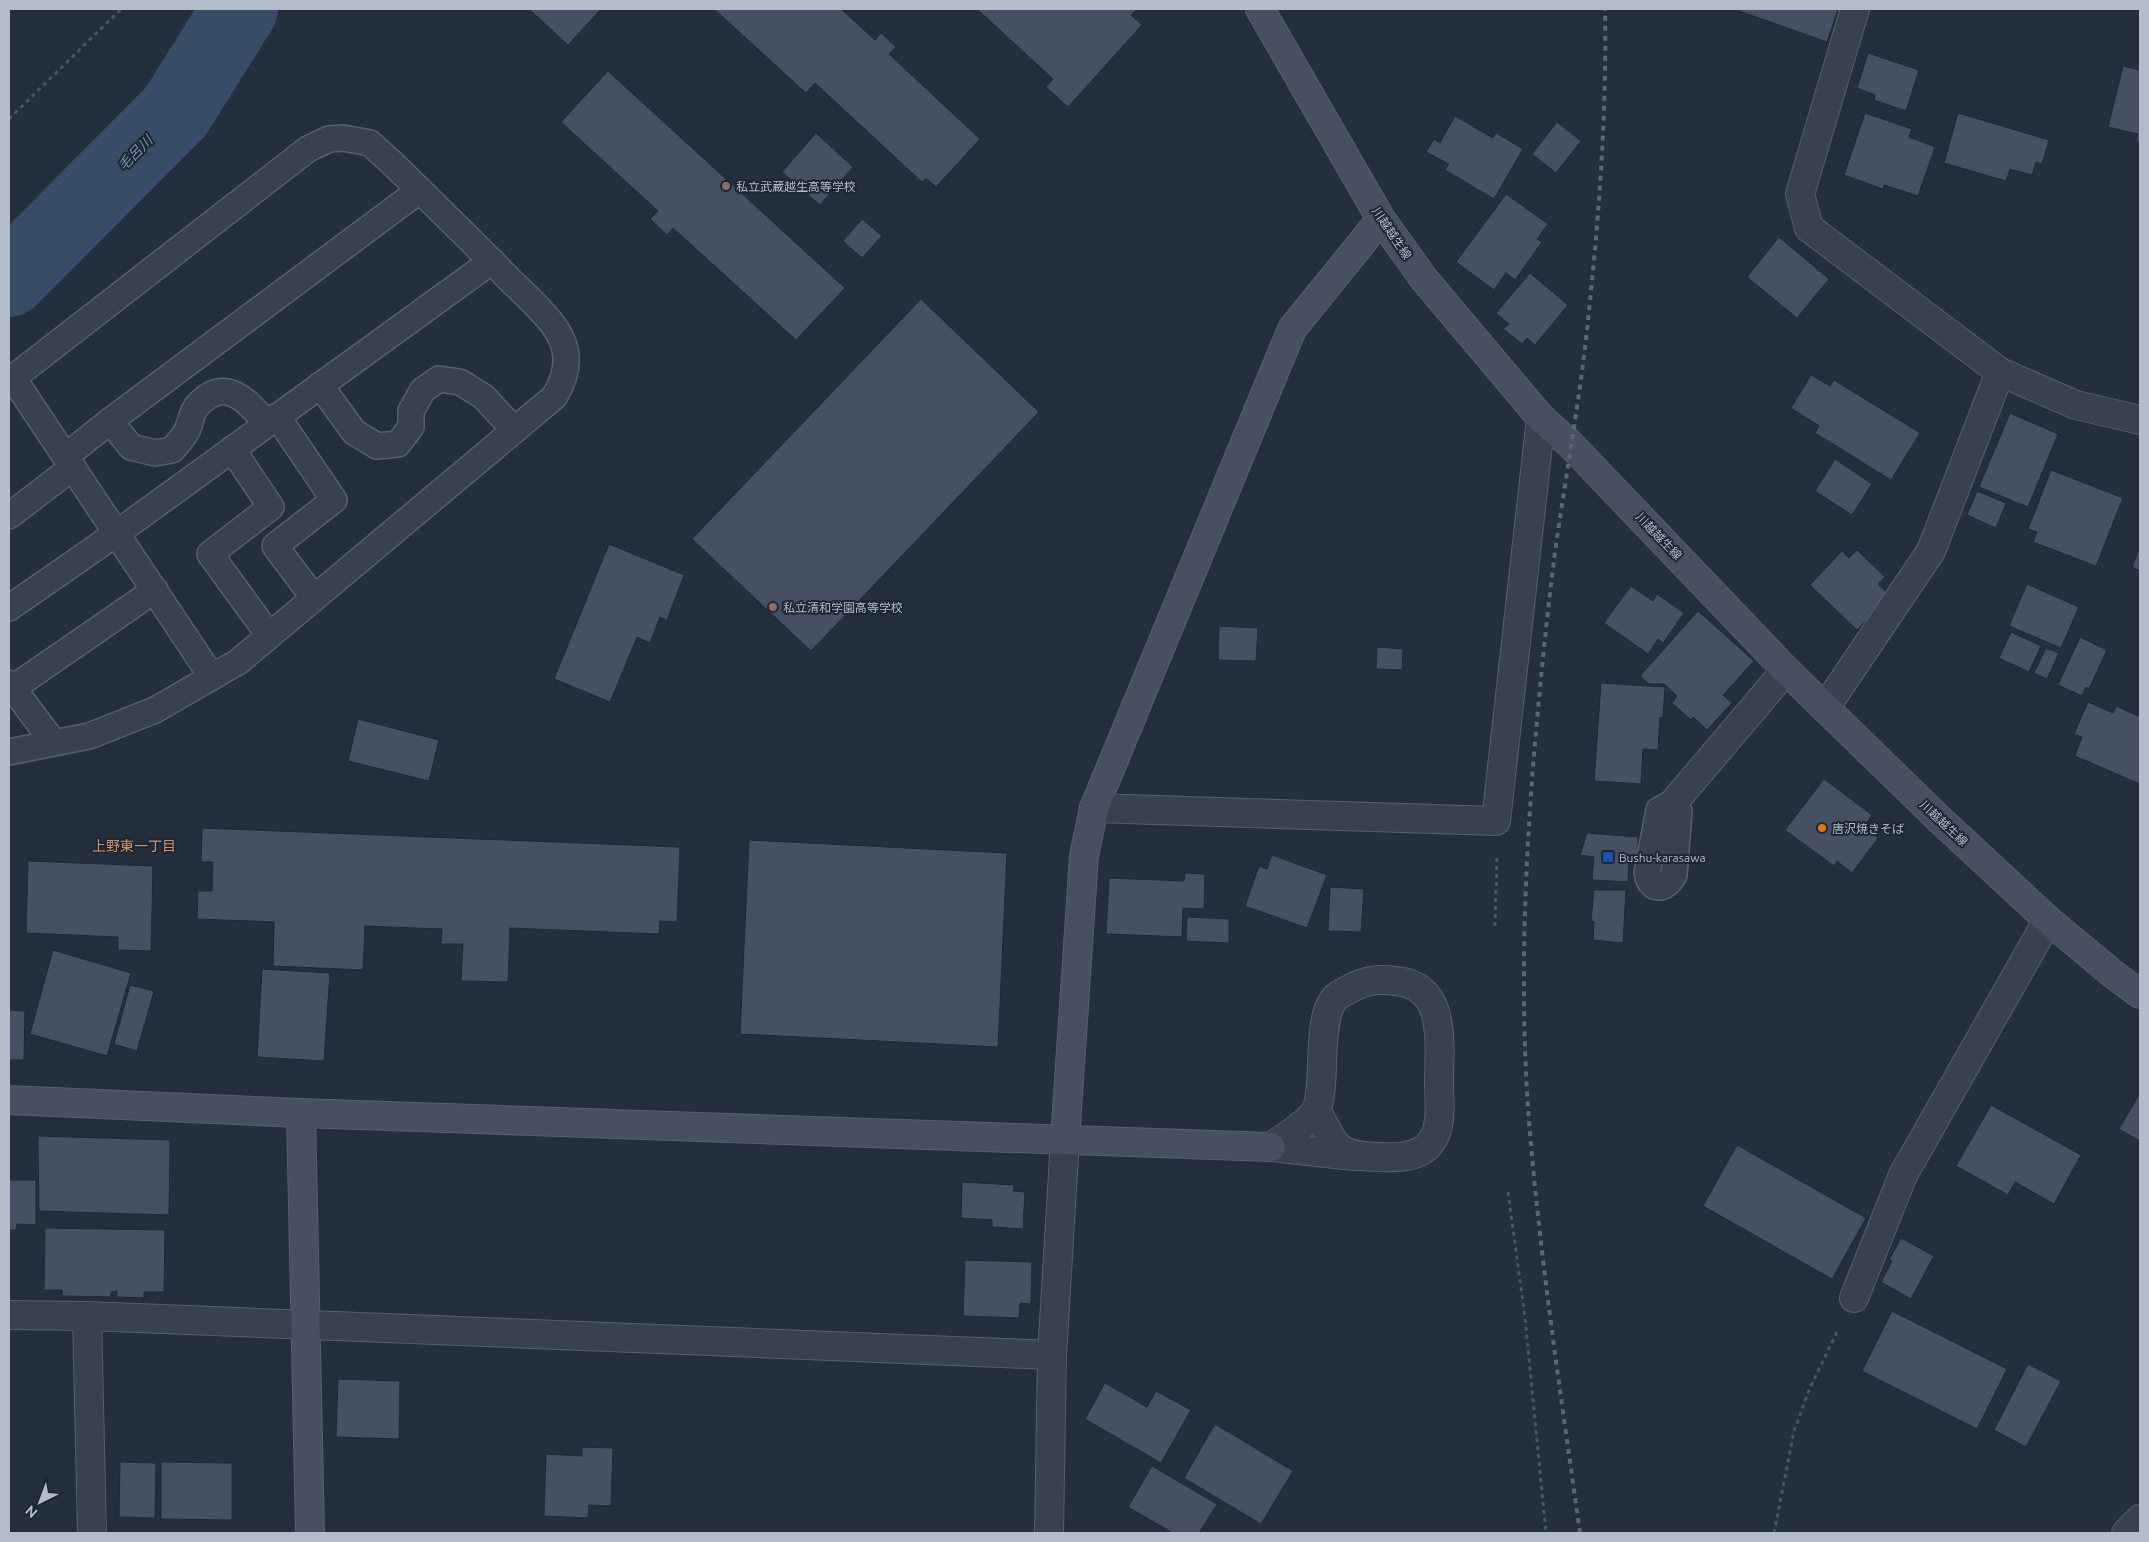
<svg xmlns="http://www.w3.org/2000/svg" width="2149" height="1542" font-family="Ubuntu,'Noto Sans JP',sans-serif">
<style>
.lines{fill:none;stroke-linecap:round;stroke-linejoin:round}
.river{stroke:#394c67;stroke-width:76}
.building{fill:#455162;stroke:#1f2835}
.lane-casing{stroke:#565f6c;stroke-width:28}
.street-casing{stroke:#565f6c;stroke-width:30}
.secondary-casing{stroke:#565f6c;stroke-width:30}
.path{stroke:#44595c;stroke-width:3;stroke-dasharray:4 4;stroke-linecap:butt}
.lane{stroke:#38414e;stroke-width:25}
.street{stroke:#38414e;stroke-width:28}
.secondary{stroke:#465061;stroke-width:28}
.rail{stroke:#5a6575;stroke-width:4;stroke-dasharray:5 5;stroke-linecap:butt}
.education-dot{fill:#8d6e63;stroke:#1d2633;stroke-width:2}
.food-dot{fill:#e8710a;stroke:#1d2633;stroke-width:2}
.transit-dot{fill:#1a4fb4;stroke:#1d2633;stroke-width:2}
.labels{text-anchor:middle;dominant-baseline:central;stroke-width:4;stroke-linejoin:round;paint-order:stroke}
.poi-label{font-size:12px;fill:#b4bcc9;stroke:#1d2633;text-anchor:start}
.street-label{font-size:12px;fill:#b4bcc9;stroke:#1d2633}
.water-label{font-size:14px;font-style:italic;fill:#7c92b1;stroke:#1d2633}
.neighbourhood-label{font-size:14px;fill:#d59563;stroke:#1d2633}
</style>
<rect width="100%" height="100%" fill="#242f3e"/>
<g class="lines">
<path class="river" d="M9 279 176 111 240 9"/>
</g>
<path class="building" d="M529 9H601L568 45Z
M714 9H841L875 40 881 33 896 47 889 54 980 139 936 187 926 178 922 182 815 83 806 93Z
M977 9H1137L1131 15 1142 25 1068 107 1046 87 1053 79Z
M1739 9H1838L1827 42 1739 11Z
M1868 53 1919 70 1906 111 1874 100 1875 95 1857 88Z
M2123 66 2140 70V142L2136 141 2138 134 2108 127Z
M608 71 845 288 796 340 673 228 667 235 650 219 658 211 561 122Z
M1865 113 1912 129 1909 137 1935 147 1918 196 1884 185 1883 189 1844 175Z
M1958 113 2049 140 2042 164 2036 162 2032 175 2010 169 2006 181 1944 163Z
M1455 116 1493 138 1496 133 1523 149 1494 199 1445 170 1449 164 1426 152 1434 139 1440 143Z
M1557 122 1581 141 1556 173 1532 154Z
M816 133 853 167 820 205 782 172Z
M1506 194 1548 224 1537 239 1542 242 1515 280 1506 273 1494 290 1456 262Z
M862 219 882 236 862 258 843 241Z
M1779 237 1829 279 1797 318 1747 277Z
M1530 273 1568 305 1535 345 1527 338 1522 344 1503 329 1509 324 1496 313Z
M921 299 1039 412 811 651 692 539Z
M1811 375 1830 386 1834 380 1920 433 1891 480 1815 433 1819 426 1791 408Z
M2010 413 2058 434 2028 507 1979 487Z
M1835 459 1872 484 1852 515 1815 491Z
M2051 470 2123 498 2096 566 2033 542 2037 532 2028 529Z
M1977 491 2006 503 1996 528 1967 515Z
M609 544 684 575 667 620 660 617 650 643 637 637 610 702 554 679Z
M2140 547V571L2132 567Z
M1857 550 1885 577 1878 584 1890 596 1857 630 1810 585 1842 551 1849 558Z
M2027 584 2079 607 2061 648 2009 626Z
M1631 586 1653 601 1657 594 1684 613 1663 643 1658 639 1648 654 1604 623Z
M1698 611 1754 661 1723 695 1732 703 1707 730 1693 717 1691 720 1672 703 1677 696 1664 684H1649L1640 676Z
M1219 626 1258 628 1256 661 1218 660Z
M2011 632 2041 646 2029 672 1999 658Z
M2080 637 2107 650 2089 689 2086 687 2082 696 2058 685Z
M1377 647 1403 649 1402 670 1376 669Z
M2046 648 2059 653 2047 679 2034 673Z
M1601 683 1665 687 1663 718 1660 717 1658 750 1643 749 1641 784 1594 781Z
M2088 702 2113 713 2116 706 2140 717V784L2075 756 2082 737 2074 734Z
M358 719 439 740 429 781 348 761Z
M1824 779 1872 815 1864 827 1878 838 1852 873 1837 861 1834 866 1785 830Z
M202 828 680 847 677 922 660 921 659 934 510 928 508 982 461 981 463 944H441L442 929 365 926 363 970 273 966 274 922 197 919 198 891H212L213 862H201Z
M1587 833 1638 837V857H1629L1628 882 1592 880 1594 857 1580 855Z
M749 840 1007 853 998 1047 740 1034Z
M1272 855 1327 875 1307 928 1245 906 1259 866 1267 869Z
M28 861 153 866 151 951 118 950V937L26 933Z
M1185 873 1205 874 1204 909 1183 908 1182 937 1106 934 1109 878 1184 881Z
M1330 887 1364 889 1361 932 1328 931Z
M1594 890H1626L1623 943 1593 940 1594 922 1591 921Z
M1187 917 1229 919V943L1186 941Z
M53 950 131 973 107 1056 30 1034Z
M262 969 330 973 324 1061 257 1057Z
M130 985 154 991 137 1051 114 1044Z
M9 1010 25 1011 24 1060H9Z
M2140 1093V1141L2119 1129Z
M1991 1105 2081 1155 2054 1204 2015 1182 2008 1195 1956 1166Z
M38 1136 170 1140 169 1215 39 1211Z
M1737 1145 1866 1218 1832 1279 1703 1206Z
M9 1180H36V1225L17 1224 16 1230H9Z
M962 1182 1014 1185 1013 1191 1025 1192 1023 1229 992 1227V1220L961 1218Z
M45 1228 165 1230 164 1292H144V1298L117 1297V1291L111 1292V1297L63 1296 62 1290H44Z
M1901 1238 1934 1256 1911 1299 1881 1282 1892 1261 1889 1260Z
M965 1260 1032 1262 1031 1304 1020 1303 1019 1318 963 1316Z
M1892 1311 2007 1369 1977 1429 1862 1371Z
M2028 1364 2061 1381 2026 1447 1994 1430Z
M338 1379 400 1381 399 1439 336 1437Z
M1105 1383 1147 1407 1156 1391 1191 1410 1161 1463 1085 1419Z
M1215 1424 1293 1471 1261 1524 1184 1478Z
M582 1447 613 1448 611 1506 589 1505 588 1518 544 1516 546 1454 582 1456Z
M120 1462 156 1463 155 1518 119 1517Z
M161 1462 232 1463V1520L161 1519Z
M1152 1466 1217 1504 1199 1533H1173L1128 1507Z"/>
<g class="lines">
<g class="lane-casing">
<path id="lane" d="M13 378 212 677
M9 381 308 149 329 139 343 138 370 143 393 164C433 203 473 242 512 282 525 294 553 321 560 336 571 357 566 378 554 397L238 662 155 710 89 736 9 752
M320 385 354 432 377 446 398 444 411 427V411L423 390 439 379 460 382 484 397 514 430
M277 416 334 500 275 546 314 598
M110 421 131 447 155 453 172 450C178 443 185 436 188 428 191 421 192 411 197 406 225 375 248 401 267 424
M232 449 271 507 210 554 269 635
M66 456 110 421 420 190
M9 516 73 467
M9 608 117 533 492 261
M9 683 54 743
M13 688 155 590
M1674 802 1679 811 1674 875C1665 890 1651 893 1647 873L1659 810Z"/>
</g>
<g class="street-casing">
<path id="street" d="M1855 9 1800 194 1809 228 2000 372 2076 405 2140 420
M1825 708 1931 551 2000 372
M1674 802 1786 670
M1094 808 1496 821 1541 418
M1271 1147C1283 1139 1312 1120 1317 1108 1327 1081 1315 1009 1339 995 1360 982 1372 978 1396 981 1448 986 1439 1045 1439 1083 1439 1100 1443 1127 1431 1142 1420 1158 1396 1158 1379 1157 1334 1156 1335 1145 1316 1109
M1271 1147 1354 1156
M1854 1298 1903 1175 2048 920
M9 1315 87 1316 1052 1355
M87 1316 92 1533
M1049 1533 1052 1355 1065 1140
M2126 1533 2140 1519"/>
</g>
<g class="secondary-casing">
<path id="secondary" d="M1260 9 1381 219 1424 279 1541 418 1571 445 1786 670 1937 817 2048 920 2113 974 2140 994
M9 1100 301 1113 1271 1147
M301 1113 310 1533
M1065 1140 1084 856 1094 808 1292 329 1381 219"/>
</g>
<path class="path" d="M9 119 121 9
M1495 926 1497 856
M1508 1192 1525 1318 1546 1533
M1774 1533 1794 1431 1809 1390 1838 1330"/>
<use href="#lane" class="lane"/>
<use href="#street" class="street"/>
<use href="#secondary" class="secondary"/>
<path class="rail" d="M1580 1533C1561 1396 1540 1259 1529 1121 1520 1004 1524 884 1533 767 1539 695 1546 623 1555 552 1565 481 1578 410 1586 339 1598 229 1607 119 1605 9"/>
</g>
<g class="education-dot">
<circle cx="726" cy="186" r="5"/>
<circle cx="773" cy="607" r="5"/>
</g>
<circle class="food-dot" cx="1822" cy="828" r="5"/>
<rect class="transit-dot" x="1602" y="851" width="12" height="12" rx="2.5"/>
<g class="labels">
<g class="poi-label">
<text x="736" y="186">私立武蔵越生高等学校</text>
<text x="783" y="607">私立清和学園高等学校</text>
<text x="1832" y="828">唐沢焼きそば</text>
<text x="1619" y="857">Bushu-karasawa</text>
</g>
<g class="street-label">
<text transform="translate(1392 233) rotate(56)">川越越生線</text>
<text transform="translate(1659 536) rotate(46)">川越越生線</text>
<text transform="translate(1944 823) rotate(43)">川越越生線</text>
</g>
<g class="water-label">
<text transform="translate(135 153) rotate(-45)">毛呂川</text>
</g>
<g class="neighbourhood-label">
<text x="134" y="846">上野東一丁目</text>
</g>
</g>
<rect width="2149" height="1542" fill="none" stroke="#b4bcc9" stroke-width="20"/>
<g transform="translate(40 1502) rotate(222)" stroke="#1d2633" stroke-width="4" paint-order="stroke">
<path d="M0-4L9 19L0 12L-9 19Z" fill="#b4bcc9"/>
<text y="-8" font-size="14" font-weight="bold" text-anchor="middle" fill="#b4bcc9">N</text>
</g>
</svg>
